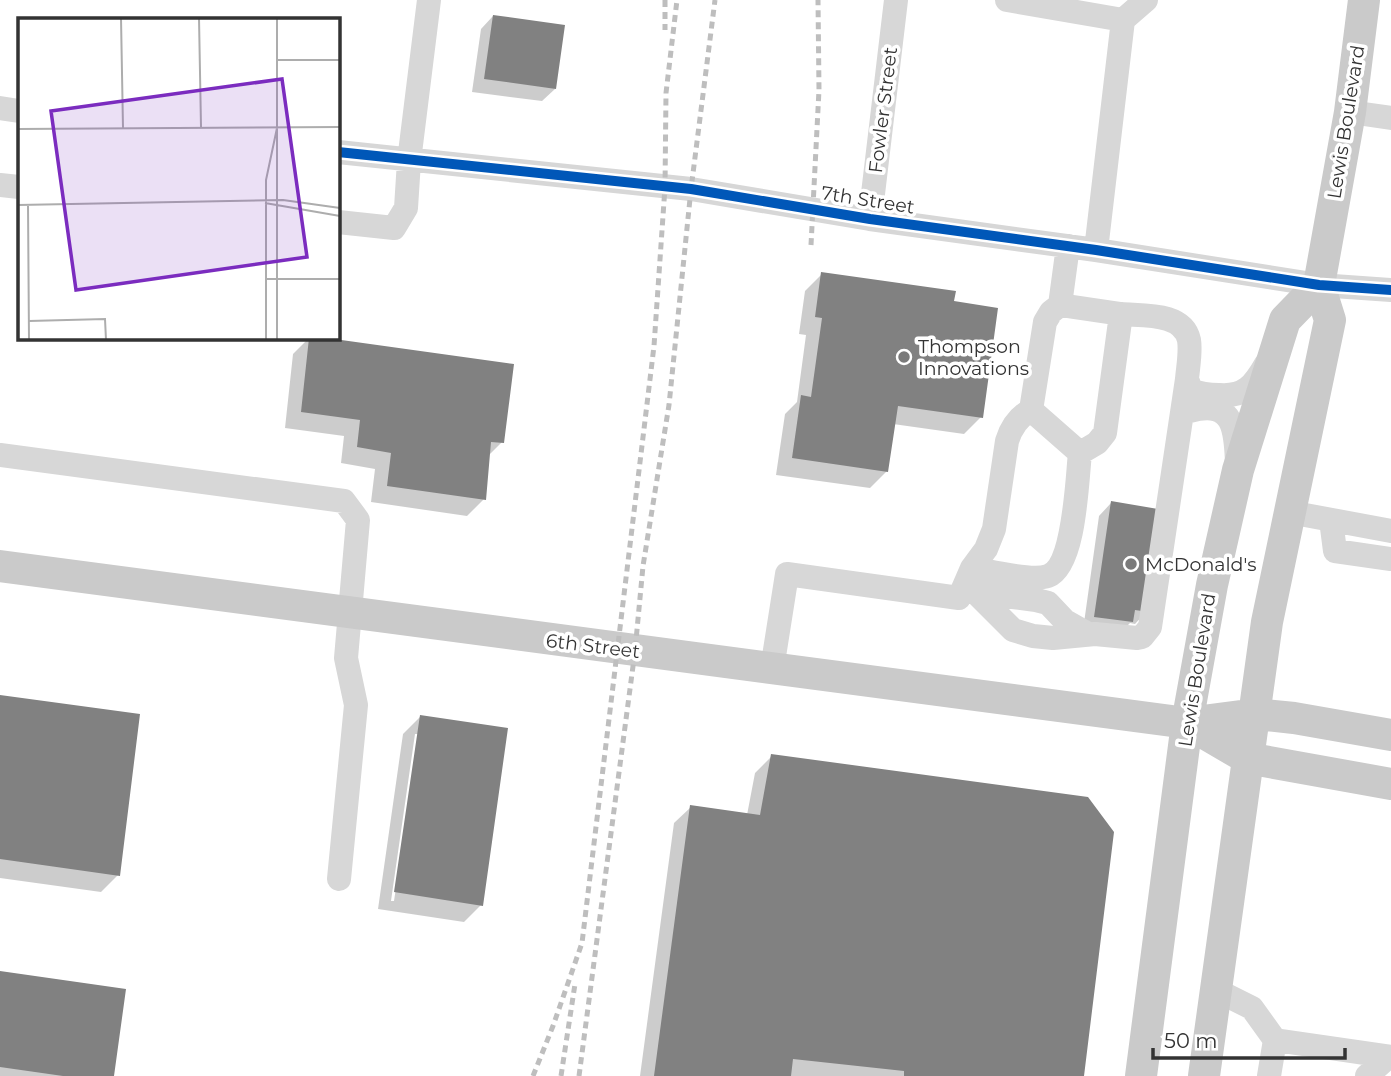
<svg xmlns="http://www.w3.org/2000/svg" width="1391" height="1076" font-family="Montserrat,sans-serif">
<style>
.shadow{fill:#0003;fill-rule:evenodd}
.building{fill:#818181}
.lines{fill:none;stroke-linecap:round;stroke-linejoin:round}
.minor{stroke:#d7d7d7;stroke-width:24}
.major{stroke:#cacaca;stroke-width:32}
.rail{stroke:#bebebe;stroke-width:5;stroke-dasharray:7 5;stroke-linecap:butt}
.cycleway-casing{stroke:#fff;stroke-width:15}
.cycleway{stroke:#0057b8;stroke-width:10}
.poi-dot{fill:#7a7a7a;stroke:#fff;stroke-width:2.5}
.labels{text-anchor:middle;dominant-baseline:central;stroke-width:7;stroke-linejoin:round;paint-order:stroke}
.street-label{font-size:19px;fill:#333;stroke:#fff}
.poi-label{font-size:19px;fill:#333;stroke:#fff;text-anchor:start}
.inset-road{fill:none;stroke:#adadad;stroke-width:2}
.view{fill:#7b2cbf;fill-opacity:0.15;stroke:#7b2cbf;stroke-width:3.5}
.inset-edge{fill:none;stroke:#333;stroke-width:3.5}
</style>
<rect width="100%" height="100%" fill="#fff"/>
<path class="shadow" d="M493 16 555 89 542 101 472 92 481 29Z
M822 274 952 303 981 417 964 434 893 424 887 471 870 488 776 475 785 414 797 402 806 335 799 334 805 291Z
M309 338 512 366 502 442 488 456 484 499 467 516 371 502 375 469 341 463 344 436 285 428 293 354Z
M1111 503 1147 611 1135 624 1130 623 1119 634 1083 630 1099 516Z
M0 697 118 875 101 892 0 878Z
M420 717 481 905 464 922 378 909 403 734ZM415 734H419L394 901H391Z
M772 756 1082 1076H640L674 823 691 807 747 815 755 773Z
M0 973 112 1076H0Z"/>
<path class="building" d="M493 15 565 25 556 89 484 79Z
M821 272 956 291 954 301 998 308 983 418 898 406 888 472 792 458 801 395 811 397 822 318 815 317Z
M309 338H327L514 364 504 443 491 442 486 500 387 486 391 453 357 447 360 420 301 412Z
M1111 501 1158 509 1149 612 1135 610 1133 622 1094 617Z
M0 695 140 714 120 876 0 859Z
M420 715 508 728 483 906 394 892Z
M771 754 1088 797 1114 832 1084 1076H904V1071L793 1059 791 1076H654L690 805 760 815Z
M0 971 126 989 114 1076H63L0 1067Z"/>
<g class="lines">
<path class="minor" d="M1007 0 1123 20 1146 0
M0 108 19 111
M1350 112 1391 118
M338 152 691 189 870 219 1096 250 1319 285 1391 290
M0 185 19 187
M870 219 896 0
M338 222 394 228 406 208 409 161 429 0
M1096 250 1123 20
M1060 305 1121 314 1105 433 1097 443 1080 453
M1187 379 1191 390C1200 394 1209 395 1219 395 1245 397 1254 385 1266 364
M1190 411C1234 399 1236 430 1237 464
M0 455 344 501 358 520 346 658 356 705 339 879
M1289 512 1391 531
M1331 520 1335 551 1391 559
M972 568C990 571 1031 582 1048 576 1075 566 1077 479 1080 453L1031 410
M966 583 1013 630 1033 636 1053 638 1095 634 1137 638 1142 637 1150 627 1187 379C1188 367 1191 352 1189 340 1183 312 1143 316 1121 314
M973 586 996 595 1036 600 1048 603 1065 621 1088 634
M772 669 787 574 959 598 972 568 986 549 994 529 1007 441C1011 428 1018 417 1031 410L1045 322 1051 312 1060 305 1068 246
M1216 990 1252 1008 1275 1040 1391 1057
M1269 1076 1275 1040
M1367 1076 1388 1057"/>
<path class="major" d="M0 566 1187 723 1256 714 1294 718 1391 735
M1187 723 1247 758 1391 784
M1141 1076 1187 723 1212 585 1238 470 1285 320 1319 285
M1204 1076 1267 622 1330 320 1319 285 1350 112 1364 0"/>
<path class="rail" d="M665 0V30
M811 245 819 90 818 0
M533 1076 553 1026 582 943 654 346 665 187 666 93 677 0
M561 1076 575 984
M579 1076 635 651 643 566 669 405 691 189 715 0"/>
<g class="cycleway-casing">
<path id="cycleway" d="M338 152 691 189 870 219 1096 250 1319 285 1391 290"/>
</g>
<use href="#cycleway" class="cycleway"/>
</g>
<g class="poi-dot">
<circle cx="904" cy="357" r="7"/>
<circle cx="1131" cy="564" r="7"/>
</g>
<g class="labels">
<g class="street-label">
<text transform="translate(883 110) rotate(-83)">Fowler Street</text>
<text transform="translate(1346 122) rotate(-81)">Lewis Boulevard</text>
<text transform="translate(868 200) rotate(9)">7th Street</text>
<text transform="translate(593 646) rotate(7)">6th Street</text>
<text transform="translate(1197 670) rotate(-81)">Lewis Boulevard</text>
</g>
<g class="poi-label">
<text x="918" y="346">Thompson<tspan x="918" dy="22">Innovations</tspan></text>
<text x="1145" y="564">McDonald's</text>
</g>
</g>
<g transform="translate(18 18)">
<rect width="322" height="322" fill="#fff"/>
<path class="inset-road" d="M103 0 105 110M181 0 183 109M259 42H322M0 111 322 109M247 185 322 198M0 187 265 182 322 190M10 187 11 322M248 261H322M11 303 87 301 88 322M248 322V162L259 110M259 322V0"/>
<path class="view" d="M264 61 289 239 58 272 33 93Z"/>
<rect width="322" height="322" class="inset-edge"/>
</g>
<path d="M1153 1048v10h192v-10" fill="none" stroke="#333333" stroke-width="3.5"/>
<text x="1164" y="1048" font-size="21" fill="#333333" stroke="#ffffff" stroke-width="5" paint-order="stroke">50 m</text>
</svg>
